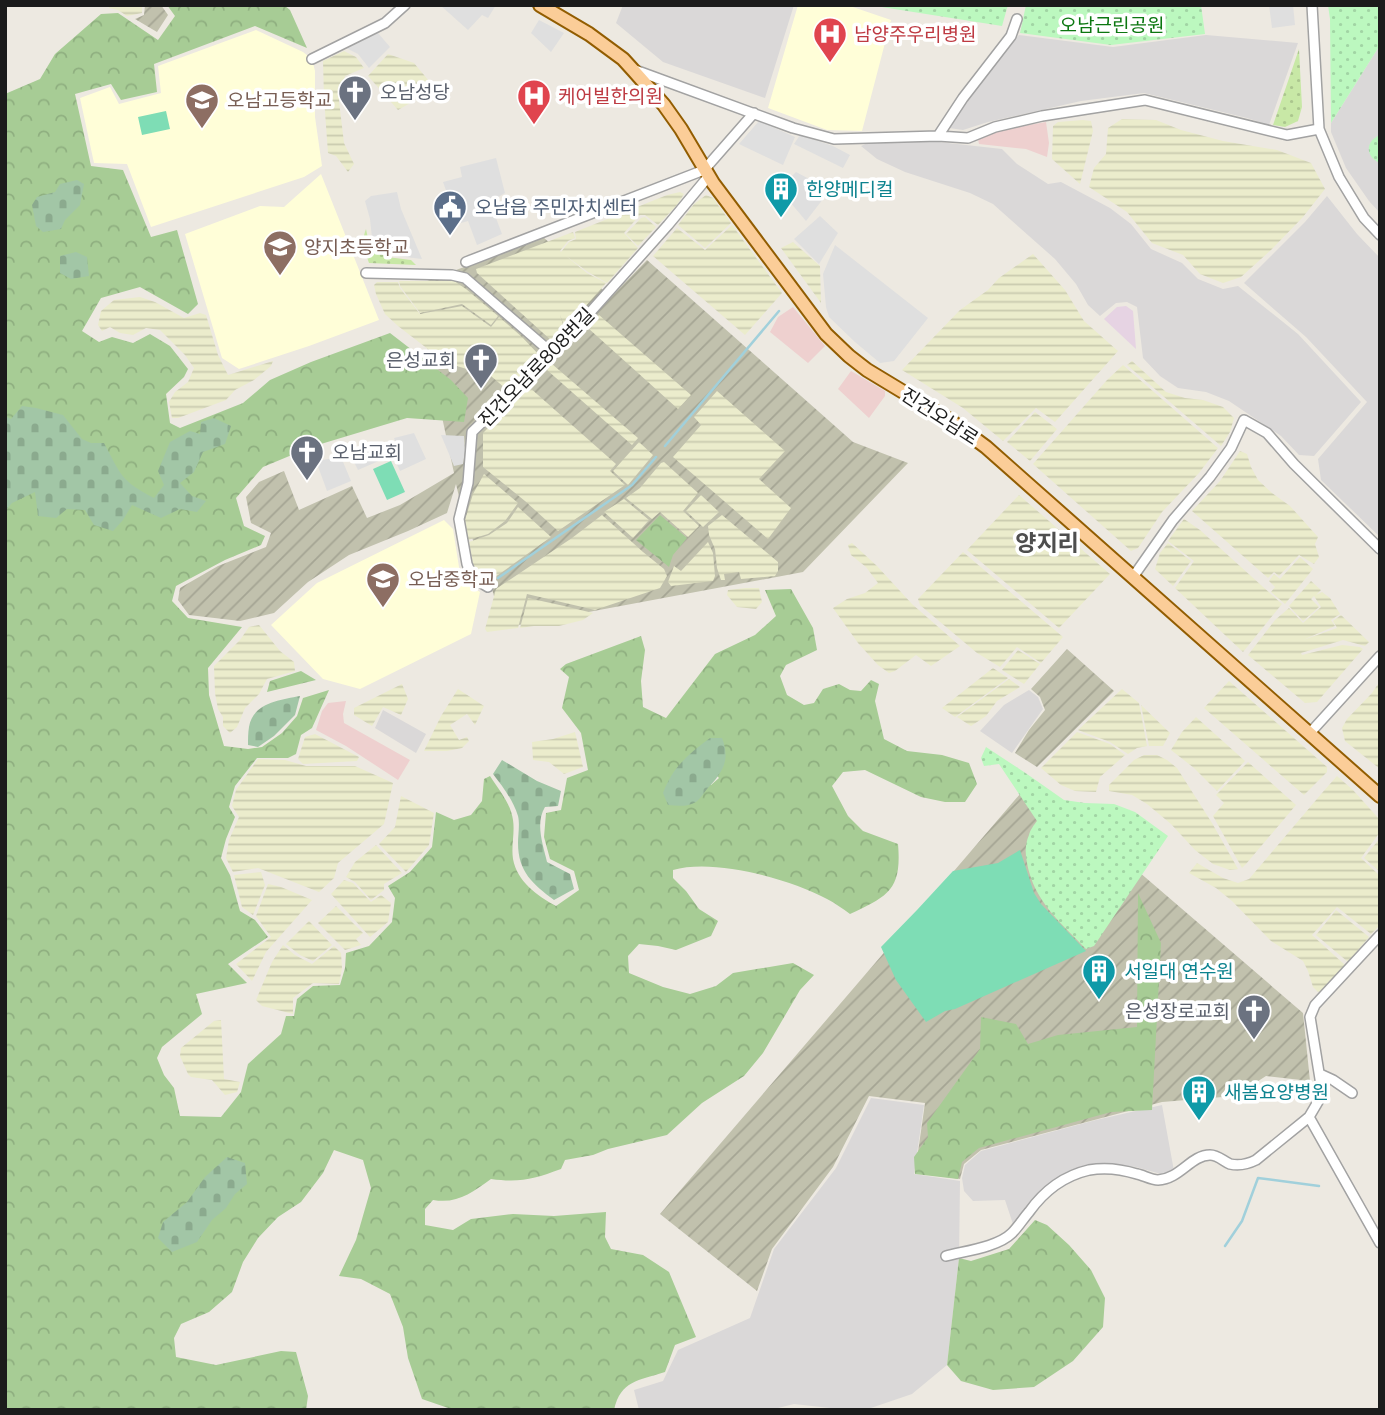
<svg xmlns="http://www.w3.org/2000/svg" width="1385" height="1415" font-family="Mulish,'Noto Sans KR',sans-serif">
<style>
.residential{fill:#dad8d8}
.commercial{fill:#eed0cf}
.industrial{fill:#e6d3e3}
.education{fill:#fffed8}
.construction{fill:url(#construction-furrows)}
.farmland{fill:url(#farmland-rules)}
.grass{fill:url(#grass-dots)}
.forest{fill:url(#forest-crowns);fill-rule:evenodd}
.cemetery{fill:url(#cemetery-stones)}
.park{fill:url(#park-dots)}
.pitch{fill:#7eddb5}
.parking{fill:#dfdfdf}
.lines{fill:none;stroke-linecap:round;stroke-linejoin:round}
.stream{stroke:#a1d0db;stroke-width:2.5}
.minor-casing{stroke:#a2a2a2;stroke-width:12}
.major-casing{stroke:#925d01;stroke-width:16}
.minor{stroke:#fff;stroke-width:9}
.major{stroke:#fbcd98;stroke-width:12}
.labels{text-anchor:middle;dominant-baseline:central;stroke-width:7;stroke-linejoin:round;paint-order:stroke}
.park-label{font-size:19px;fill:#0c7711;stroke:#fff}
.health-label{font-size:19px;fill:#be3a42;stroke:#fff;text-anchor:start}
.worship-label{font-size:19px;fill:#5b616d;stroke:#fff;text-anchor:start}
.education-label{font-size:19px;fill:#785e54;stroke:#fff;text-anchor:start}
.culture-label{font-size:19px;fill:#0d838f;stroke:#fff;text-anchor:start}
.service-label{font-size:19px;fill:#4e5e75;stroke:#fff;text-anchor:start}
.street-label{font-size:19px;fill:#1b1b1b;stroke:#fff}
.quarter-label{font-size:23px;font-weight:bold;fill:#4e4e4e;stroke:#fff}
</style>
<defs>
<pattern id="construction-furrows" width="10" height="10" patternUnits="userSpaceOnUse" patternTransform="scale(1.75)"><rect width="10" height="10" fill="#c1c1ad"/><path d="M-1 1l2-2M0 10L10 0M9 11l2-2" fill="none" stroke="#a5a594"/></pattern>
<pattern id="farmland-rules" width="6" height="5" patternUnits="userSpaceOnUse" patternTransform="scale(1.75)"><rect width="6" height="5" fill="#ebeccc"/><path d="M0 2.5h6" fill="none" stroke="#c9caaf"/></pattern>
<pattern id="grass-dots" width="8" height="8" patternUnits="userSpaceOnUse" patternTransform="scale(1.75)"><rect width="8" height="8" fill="#c8e8a6"/><path d="M2 2h.1M6 6h.1" fill="none" stroke="#abc68e" stroke-width="1.8" stroke-linecap="round"/></pattern>
<pattern id="forest-crowns" width="20" height="18" patternUnits="userSpaceOnUse" patternTransform="scale(1.75)"><rect width="20" height="18" fill="#a7cc95"/><path d="M2 6a3 3 0 1 1 6 0M12 15a3 3 0 1 1 6 0" fill="none" stroke="#8faf80"/></pattern>
<pattern id="cemetery-stones" width="16" height="16" patternUnits="userSpaceOnUse" patternTransform="scale(1.75)"><rect width="16" height="16" fill="#a2c6a6"/><path d="M2 7V4a2 2 0 0 1 4 0v3zM10 15v-3a2 2 0 0 1 4 0v3z" fill="#8baa8e"/></pattern>
<pattern id="park-dots" width="8" height="8" patternUnits="userSpaceOnUse" patternTransform="scale(1.75)"><rect width="8" height="8" fill="#bcf8bf"/><path d="M2 2h.1M6 6h.1" fill="none" stroke="#a1d4a4" stroke-width="1.8" stroke-linecap="round"/></pattern>
</defs>
<rect width="100%" height="100%" fill="#ede9e1"/>
<path class="residential" d="M623 5H794L765 98 663 62 616 23Z
M1019 35 1113 47 1206 35 1298 43 1269 125 1247 118 1144 93 1081 101 988 122 963 130 949 128 999 57Z
M1380 45V213L1369 201 1346 168 1331 132V123Z
M921 140 1002 149 1017 164 1048 184 1061 182 1110 208 1131 224 1151 249 1182 263 1198 279 1223 289 1238 286 1298 334 1361 402 1314 456 1299 455 1281 436 1229 401 1206 392 1178 388 1160 376 1143 358 1137 307 1127 302 1116 303 1100 316 1088 305 1076 284 1055 259 993 204 970 193 905 172 877 159 861 146 870 142Z
M1327 196 1357 234 1380 258V537L1321 480 1318 459 1367 402 1306 337 1244 283 1305 222Z
M1029 690 1038 697 1043 709 1012 753 980 731 1004 705Z
M383 710 426 734 416 753 375 728Z
M871 1098 924 1105 914 1174 960 1181 959 1258 947 1365 912 1394 865 1410H848L794 1404 770 1410H639L634 1390 663 1381 678 1350 750 1318 774 1249 836 1168Z
M1162 1105 1174 1171 1161 1174 1136 1167 1111 1164 1087 1167 1061 1175 1035 1196 1013 1224 1005 1200 973 1201 964 1191 962 1178 965 1165 981 1151 1096 1120Z"/>
<path class="commercial" d="M1046 122 1049 143 1047 157 1026 149 979 144 978 139 1001 130Z
M793 307 825 346 808 363 770 332 778 317Z
M851 371 885 391V396L869 418 838 389Z
M346 701 343 714 344 723 410 760 398 780 346 746 316 730 322 711 328 703Z"/>
<path class="industrial" d="M1126 306 1133 311 1136 349 1104 319 1117 307Z"/>
<path class="education" d="M798 5H847L891 20 862 131 827 130 768 108Z
M256 30 303 52 312 59 315 71V117L322 166 304 177 151 227 127 164 94 163 80 98 110 87 119 104 161 93 158 66Z
M321 174 379 320 309 346 239 369 222 358 185 234 260 206 284 207Z
M444 520 453 529 459 567 465 583 480 592 471 634 360 689 323 679 271 625 317 583Z"/>
<path class="construction" d="M145 5H161L168 15 157 32 135 19 144 15Z
M543 237 611 297 647 260 853 442 908 463 803 572 503 628 490 582 464 518 456 484 447 513 408 531 349 555 308 582 274 613 240 621 189 615 178 600 180 588 218 566 266 547 271 533 251 523 246 497 259 482 284 471 299 510 352 486 367 518 400 505 454 473 414 286Z
M1067 649 1114 691 1037 767 1015 753 1029 730 1045 710 1040 697 1031 689Z
M1032 780 1303 1013 1310 1081 1266 1076 1235 1096 1162 1102 981 1150 964 1164 960 1179 915 1173 925 1103 869 1096 833 1167 772 1249 757 1291 660 1214Z"/>
<path class="farmland" d="M109 5H142V13L127 16 118 10 109 8Z
M344 51 356 57 364 68 345 76 339 101 344 143 354 164 348 172 336 156 328 153 324 98 323 61Z
M388 54 414 63 429 81 433 90 398 110 368 76Z
M1122 119 1156 120 1181 130 1223 141 1277 150 1311 163 1325 189 1303 217 1271 250 1241 277 1223 283 1200 274 1183 255 1152 243 1127 212 1089 187 1094 168 1106 154 1108 128Z
M1083 120 1091 121 1093 131 1080 184 1052 159 1053 126 1058 122Z
M680 192 684 194 677 205 658 225 645 215H640L624 233 638 248 607 283 588 272 566 256 587 273 606 283 576 317H575L576 318 566 330 560 315 565 331 556 342H553L477 273 476 269 573 232 575 238 568 241 560 251 561 252 569 242 576 239 575 232 667 195Z
M706 195 713 198 731 223 705 248 678 225 694 204Z
M645 217 656 227 638 246 626 234 641 218Z
M732 225 782 293 745 335 653 256 677 228 705 250Z
M793 242 820 266 821 303 781 248Z
M1033 254 1065 290 1084 321 1118 351 1055 422 1036 408 1003 441 963 408 902 370 960 310 988 290 999 278Z
M399 281H454L466 289 498 316 491 325 462 304 420 313 400 286Z
M377 282H398L400 288 420 314 462 306 491 327 499 317 522 337 540 356 539 359 506 389 476 363 467 369 446 363 398 326 385 314 376 294 374 285Z
M140 297 155 302 184 318 200 313 206 315 218 355 228 375 273 361 271 366 254 380 235 390 226 400 178 418H172L169 402 175 392 188 382 194 368 185 355 160 330 146 328 133 335 120 333 110 327 102 331 98 325 101 311 114 300Z
M599 315 691 395 678 409 588 328Z
M1132 361 1166 392 1185 398 1203 400 1223 407 1234 418 1230 432 1221 446 1127 365Z
M552 364 638 438 632 445 547 370Z
M1123 365 1218 448 1199 473 1162 512 1138 548 1131 551 1033 464 1107 380Z
M529 387 616 464 610 471 625 485 558 531 525 501 483 467V433Z
M717 391 785 451 759 479 791 508 768 539 673 457 701 425 694 417Z
M1035 412 1057 429 1030 461 1007 442Z
M639 442 653 455 628 485 613 471Z
M1240 451 1247 454 1251 467 1258 480 1272 493 1290 506 1318 537 1315 544 1319 557 1314 564 1299 555 1279 576 1274 572 1268 578 1192 511 1220 481Z
M664 462 698 493 683 511 699 526 688 537 660 512 652 519 626 498 640 488 661 463Z
M484 474 518 503 505 521 488 534 468 540 465 520 473 494Z
M701 495 719 512 703 527 686 511Z
M1019 495 1110 574 1059 628 967 550Z
M624 499 649 520 633 538 604 512Z
M518 507 551 537 498 575 487 580 473 565 469 542 489 535 507 523Z
M602 515 643 552 664 569 667 576 660 588 595 610 527 594 518 628 487 632 485 629 496 589 572 538Z
M722 515 778 562V571L775 576 741 579 739 572 724 574 725 580H721L717 568 715 549 709 535 708 526Z
M1184 519 1200 530 1282 604 1243 652 1175 588 1194 561 1168 541Z
M708 542 713 553 715 576 713 581 671 586 668 582 674 566 681 571Z
M852 543 877 566 912 604 960 646 931 666 916 655 895 671 889 673 878 665 858 643 833 608 847 599 865 593 878 583 866 567 851 555 848 545Z
M1168 543 1191 561 1173 586 1155 569 1160 553Z
M963 552 1063 637 1041 663 1017 647 1000 667 977 653 920 605 918 599Z
M1300 557 1313 569 1285 604 1271 592 1275 587 1269 581 1274 574 1280 579Z
M1311 581 1321 590 1316 595 1322 592 1330 598 1340 614 1331 620 1335 626 1303 640 1337 628 1333 621 1341 615 1369 642 1365 646 1343 640 1301 653 1302 655 1342 645 1360 647 1363 649 1317 702 1305 703 1248 655 1275 620 1289 608 1303 623 1321 607 1314 596 1311 599 1319 607 1303 621 1289 606Z
M746 588H759L762 602 756 609 737 607 727 595 728 590Z
M528 598 564 606 593 613 583 620 559 626H534L520 628Z
M259 625 280 651 294 662 295 671 267 679 259 694 245 708 237 727 230 733 223 726V717L218 709 215 693 214 666 240 640 249 627Z
M1018 650 1040 664 1024 684 1002 670Z
M993 668 1008 678 955 717 942 708Z
M1009 679 1020 687 997 701 986 716 971 726 957 717Z
M1229 681 1327 767V772L1304 795 1204 708Z
M1380 681V769L1345 741 1342 728 1347 719 1372 693Z
M402 684 408 699 401 715 383 707 372 726 354 715V708Z
M458 689 484 706 475 725 467 714 450 725 459 740 467 737 469 741 462 748 447 751H424L441 716Z
M1122 689 1139 703 1147 746 1137 748 1128 754 1110 742 1078 730Z
M1141 705 1170 733 1163 746H1149Z
M1196 717 1245 761 1217 791 1194 768 1171 750 1182 732Z
M575 732 583 767 564 774 549 762 533 760 532 742 553 739Z
M1077 732 1110 744 1125 755 1100 777 1096 792 1075 791 1061 785 1041 768Z
M315 734 359 757 357 761 303 764 298 759 305 737Z
M1144 755H1157L1167 760 1177 768 1212 823 1238 869 1230 870 1213 864 1195 850 1171 824 1147 804 1132 795 1109 791V785L1134 760Z
M258 759 285 760 306 766H355L393 783 384 824 338 863 334 878 319 892 258 868 233 872 226 858 229 840 239 817 232 806 236 790Z
M1248 762 1296 805 1246 864 1242 868 1213 816 1224 803 1216 795Z
M1337 776 1353 790 1380 820V832L1361 858 1380 876V925L1371 934 1337 907 1312 935 1345 965 1325 989 1318 992 1313 987 1308 971 1303 961 1271 941 1232 901 1216 888 1189 873 1197 863 1223 878 1238 883 1249 879 1322 793Z
M401 796 434 813 429 845 406 872 379 844 395 827Z
M1380 838V872L1364 858Z
M376 845 402 873 384 884V890L371 900 355 882 346 877 355 862Z
M261 872 265 885 253 915 242 907 234 875Z
M344 880 353 883 371 902 381 895 391 903 388 922 370 937 331 894Z
M268 884 281 887 312 900 266 952 252 981 236 964 271 937 256 916Z
M336 906 363 933 356 939 361 945 345 950 318 923Z
M1336 910 1369 937 1348 962 1316 935Z
M309 921 332 945 313 961 300 955 286 944Z
M283 945 295 955 312 964 334 946 341 953 342 968 339 984 313 983 293 998V1014L262 1006 256 1000 272 962Z
M221 1020 224 1079 240 1082 237 1092 225 1095 212 1080 191 1077 188 1074 180 1056 181 1048 214 1021Z"/>
<path class="grass" d="M1299 49 1302 107 1298 121 1285 127 1273 125Z
M366 229 370 248 387 257 411 260 416 265 369 263C365 251 361 241 366 229Z"/>
<path class="forest" d="M167 5H284L290 10 307 48 255 26 154 64 157 92 121 100 111 84 75 94 91 166 123 170 151 237 177 230 198 304 188 314 140 287 101 298 82 331 99 342 112 337 133 343 150 334 170 346 188 369 184 377 166 394 170 423 180 428 243 403 270 380 311 362 390 333 451 380 468 398 464 422 407 418 311 447 263 467 236 498 244 526 265 536 261 545 225 560 176 586 172 601 188 618 242 627 208 668 209 695 224 746 248 749 262 747 282 733 297 716 303 698 329 690 312 728 301 735 296 754 288 758H257L235 786 229 807 235 817 226 839 221 858 230 875 240 911 255 920 268 937 228 964 247 983 196 994 202 1014 162 1047 157 1058 164 1075 174 1088 180 1116 221 1117 241 1092 248 1064 281 1034 286 1016H294L297 999 313 986 340 985 345 968 346 953 369 946 392 922 395 898 388 886 410 872 432 847 436 812 454 820 471 815 482 801 484 779 490 776C499 790 511 804 513 820 515 833 511 846 513 859 517 881 537 896 556 906L579 890 574 871 550 859 544 837 546 813 561 810 567 778 588 770 581 733 562 708 569 677 560 669 566 664 641 636 645 650 641 681 643 707 666 718 715 654 755 635 776 616 765 590 791 589 813 628 817 650 786 665 780 676 787 695 804 705 814 703 823 689 839 684 850 690 861 691 871 680 879 684 875 701 884 739 907 751 942 755 969 763 977 784 965 802H945L921 797 865 770 843 772 832 786 848 816 863 831 898 844C902 890 888 896 850 914 843 909 835 903 827 899 790 879 714 858 673 870V878L686 891 699 909 718 921 711 936 676 950 658 946 639 944 628 956 629 973 663 987 690 994 716 986 733 973 793 963 814 975 800 990 763 1053 744 1076 702 1103 667 1135 608 1149 593 1155 565 1160 561 1169C534 1179 520 1183 491 1179 471 1193 458 1204 433 1200L425 1209V1225L453 1230 471 1219 513 1214 554 1216 606 1212 605 1237 611 1249 643 1255 669 1272 696 1337 675 1345 665 1372C638 1381 621 1380 614 1410H454L422 1399 408 1358 403 1327 390 1294 361 1279 339 1276 356 1240 371 1188 363 1160 334 1150 323 1173 301 1202 278 1217 258 1238 243 1262 232 1292 209 1312 181 1324 174 1338 176 1357 216 1365 281 1351 296 1352 308 1396 306 1410H5V94L40 79 55 54 101 14 118 13 158 40 175 16ZM694 750 719 778 711 785Z
M660 515 687 538 673 555 669 567 636 540Z
M301 671 316 680 267 692 270 681Z
M1138 893 1161 943 1152 1110 1111 1112 979 1148 962 1162 958 1179 915 1174 914 1157 928 1137 927 1123 980 1049 981 1017 1016 1024 1028 1044 1058 1035 1137 1027Z
M1035 1220 1047 1225 1069 1245 1091 1270 1105 1298 1103 1327 1073 1361 1034 1387 993 1390 961 1381 947 1365 959 1258 971 1261 1009 1249Z"/>
<path class="cemetery" d="M77 180 84 184 80 205 65 220 61 229 43 232 36 226 32 205 37 197 55 192 60 184Z
M76 252 87 257 89 276 71 279 60 273V256Z
M22 406 36 408 63 415 82 439 91 443H104C121 475 121 481 154 498L164 485 158 471 170 442 190 431 200 434 201 422 214 418 231 426 225 444 203 452 194 472 180 483 192 496 206 501 197 512 180 509 161 518 132 505 123 520 113 531 94 525 85 510 67 509 56 518 38 516 35 492 12 503 5 511V442L7 441 5 439V416L11 419Z
M300 696 295 715 274 736 258 747 248 745C248 739 248 733 249 727 253 703 279 700 300 696Z
M710 738H722C731 761 722 773 707 789 704 793 700 799 696 802 688 807 678 806 668 805L663 793C673 767 688 754 710 738Z
M502 760 537 781 561 791 558 806 545 807C535 824 543 844 547 862L570 874 574 889 554 900C533 884 518 872 518 843 518 835 520 824 518 816 513 800 503 787 493 774Z
M227 1157 245 1163 247 1184 235 1194 226 1208 212 1220 197 1242 172 1252 158 1238 163 1222 187 1202 205 1177Z"/>
<path class="park" d="M869 5H1008L1002 26Z
M1026 5H1201L1205 34 1111 45 1020 33Z
M1328 5H1380V45L1331 123 1330 19Z
M1380 135V163C1365 157 1365 141 1380 135Z
M986 747 1027 774 1064 800 1085 803 1114 804 1135 812 1168 836 1094 946 1086 949C1060 922 1034 901 1027 863 1025 853 1025 844 1029 835 1030 830 1034 825 1037 821L999 764 984 766 981 758Z"/>
<path class="pitch" d="M166 111 170 129 142 135 138 117Z
M391 461 405 492 387 500 373 469Z
M1020 850 1034 893 1041 904 1086 951 955 1009 945 1011 926 1022 896 980 881 947 917 910 953 871 998 863Z"/>
<path class="parking" d="M440 5H496L488 18 482 15 468 30Z
M1269 5H1293L1295 25 1272 28Z
M539 20 564 33 551 52 531 33Z
M378 33 390 47 369 68 358 54 346 48Z
M759 121 795 137 783 165 739 144Z
M800 135 833 146 850 155 843 168 794 144Z
M496 158 505 193 490 202 502 234 477 245 468 221 461 223 448 196 443 182 462 177 460 167Z
M796 172 830 190 806 221 779 189Z
M397 192 401 209 422 259 389 255 373 247 370 219 365 201 371 196Z
M820 216 838 233 819 264 794 239Z
M835 245 928 318 894 361 880 363 855 342 829 317 826 307 823 274Z
M414 433 426 459 400 471 390 449 397 446 394 438Z
M441 435 464 436 465 451 463 464 454 466Z
M381 443 388 457 358 470 350 454 354 449Z
M341 457 351 481 327 491 316 461Z"/>
<g class="lines">
<path class="stream" d="M665 446 779 311
M498 578 632 485 656 457
M1225 1246 1242 1221 1258 1178 1319 1186"/>
<g class="minor-casing">
<path id="minor" d="M1312 5 1319 129 1339 177 1364 218 1380 235
M312 59 385 23 405 5
M635 70 793 128 834 139 938 136 968 138 995 127 1042 116 1145 100 1287 135 1319 129
M938 136 963 98 1011 36 1017 19
M466 262 704 170 754 113
M366 273 452 275 465 278 553 354
M1133 577 1173 520 1210 477 1231 448 1244 420 1267 433 1294 464 1380 549
M488 587 473 578 467 564 459 519 468 483 472 432 553 354 668 225 708 177
M1309 734 1380 656
M1320 1074 1333 1080 1352 1093
M1309 1117 1380 1243
M946 1256C965 1251 998 1247 1012 1233 1018 1227 1023 1219 1029 1212 1044 1191 1063 1176 1089 1170 1106 1167 1121 1169 1137 1174 1143 1175 1151 1180 1158 1180 1180 1179 1191 1155 1210 1155 1218 1155 1223 1161 1230 1164 1239 1166 1248 1164 1256 1160L1309 1117 1319 1100 1321 1085 1310 1017 1315 1005 1380 935"/>
</g>
<g class="major-casing">
<path id="major" d="M540 5 589 34 623 59 633 70 664 105 681 129 713 183 826 334 849 356 867 370 948 419 986 447 1380 796"/>
</g>
<use href="#minor" class="minor"/>
<use href="#major" class="major"/>
</g>
<defs>
<g id="hospital-pin" transform="scale(1.75)"><path d="M0 17L-7.5 6A9.5 9.5 0 1 1 7.5 6Z" fill="#e0444e" stroke="#fff"/><path d="M-5-5h3v3.5h4V-5h3V5h-3V1.5h-4V5h-3Z" fill="#fff"/></g>
<g id="church-pin" transform="scale(1.75)"><path d="M0 17L-7.5 6A9.5 9.5 0 1 1 7.5 6Z" fill="#6b7280" stroke="#fff"/><path d="M-1.2-6h2.4v3.5h3.3v2.4h-3.3V6h-2.4V-.1h-3.3v-2.4h3.3Z" fill="#fff"/></g>
<g id="school-pin" transform="scale(1.75)"><path d="M0 17L-7.5 6A9.5 9.5 0 1 1 7.5 6Z" fill="#8d6e63" stroke="#fff"/><path d="M0-5L7-2L0 1L-7-2ZM-4 1L0 2.5L4 1V4Q0 6-4 4Z" fill="#fff"/></g>
<g id="building-pin" transform="scale(1.75)"><path d="M0 17L-7.5 6A9.5 9.5 0 1 1 7.5 6Z" fill="#0f9aa8" stroke="#fff"/><path d="M-4-6H4V6H1V3H-1V6H-4ZM-2.5-4.3h1.7v1.8h-1.7ZM.8-4.3h1.7v1.8H.8ZM-2.5-1h1.7V.8h-1.7ZM.8-1h1.7V.8H.8Z" fill="#fff"/></g>
<g id="civic-pin" transform="scale(1.75)"><path d="M0 17L-7.5 6A9.5 9.5 0 1 1 7.5 6Z" fill="#5c6f8a" stroke="#fff"/><path d="M-.6-6.5H3V-4.5H.6V-3L4-1V1h2V6H-6V1h2V-1L-.6-3ZM-1.2 2.5V6h2.4V2.5Z" fill="#fff"/></g>
</defs>
<g fill-rule="evenodd">
<use href="#hospital-pin" x="830" y="34"/>
<use href="#church-pin" x="355" y="92"/>
<use href="#hospital-pin" x="534" y="96"/>
<use href="#school-pin" x="202" y="100"/>
<use href="#building-pin" x="781" y="189"/>
<use href="#civic-pin" x="450" y="207"/>
<use href="#school-pin" x="280" y="247"/>
<use href="#church-pin" x="481" y="360"/>
<use href="#church-pin" x="307" y="452"/>
<use href="#school-pin" x="383" y="579"/>
<use href="#building-pin" x="1099" y="971"/>
<use href="#church-pin" x="1254" y="1011"/>
<use href="#building-pin" x="1199" y="1092"/>
</g>
<g class="labels">
<g class="park-label">
<text x="1112" y="25">오남근린공원</text>
</g>
<g class="health-label">
<text x="854" y="34">남양주우리병원</text>
<text x="558" y="96">케어빌한의원</text>
</g>
<g class="worship-label">
<text x="380" y="92">오남성당</text>
<text x="456" y="360" text-anchor="end">은성교회</text>
<text x="332" y="452">오남교회</text>
<text x="1230" y="1011" text-anchor="end">은성장로교회</text>
</g>
<g class="education-label">
<text x="227" y="100">오남고등학교</text>
<text x="304" y="247">양지초등학교</text>
<text x="408" y="579">오남중학교</text>
</g>
<g class="culture-label">
<text x="806" y="189">한양메디컬</text>
<text x="1124" y="971">서일대 연수원</text>
<text x="1224" y="1092">새봄요양병원</text>
</g>
<g class="service-label">
<text x="475" y="207">오남읍 주민자치센터</text>
</g>
<g class="street-label">
<text transform="translate(536 367) rotate(-46)">진건오남로808번길</text>
<text transform="translate(940 416) rotate(33)">진건오남로</text>
</g>
<g class="quarter-label">
<text x="1047" y="542">양지리</text>
</g>
</g>
<rect width="1385" height="1415" fill="none" stroke="#1b1b1b" stroke-width="14"/>
</svg>
